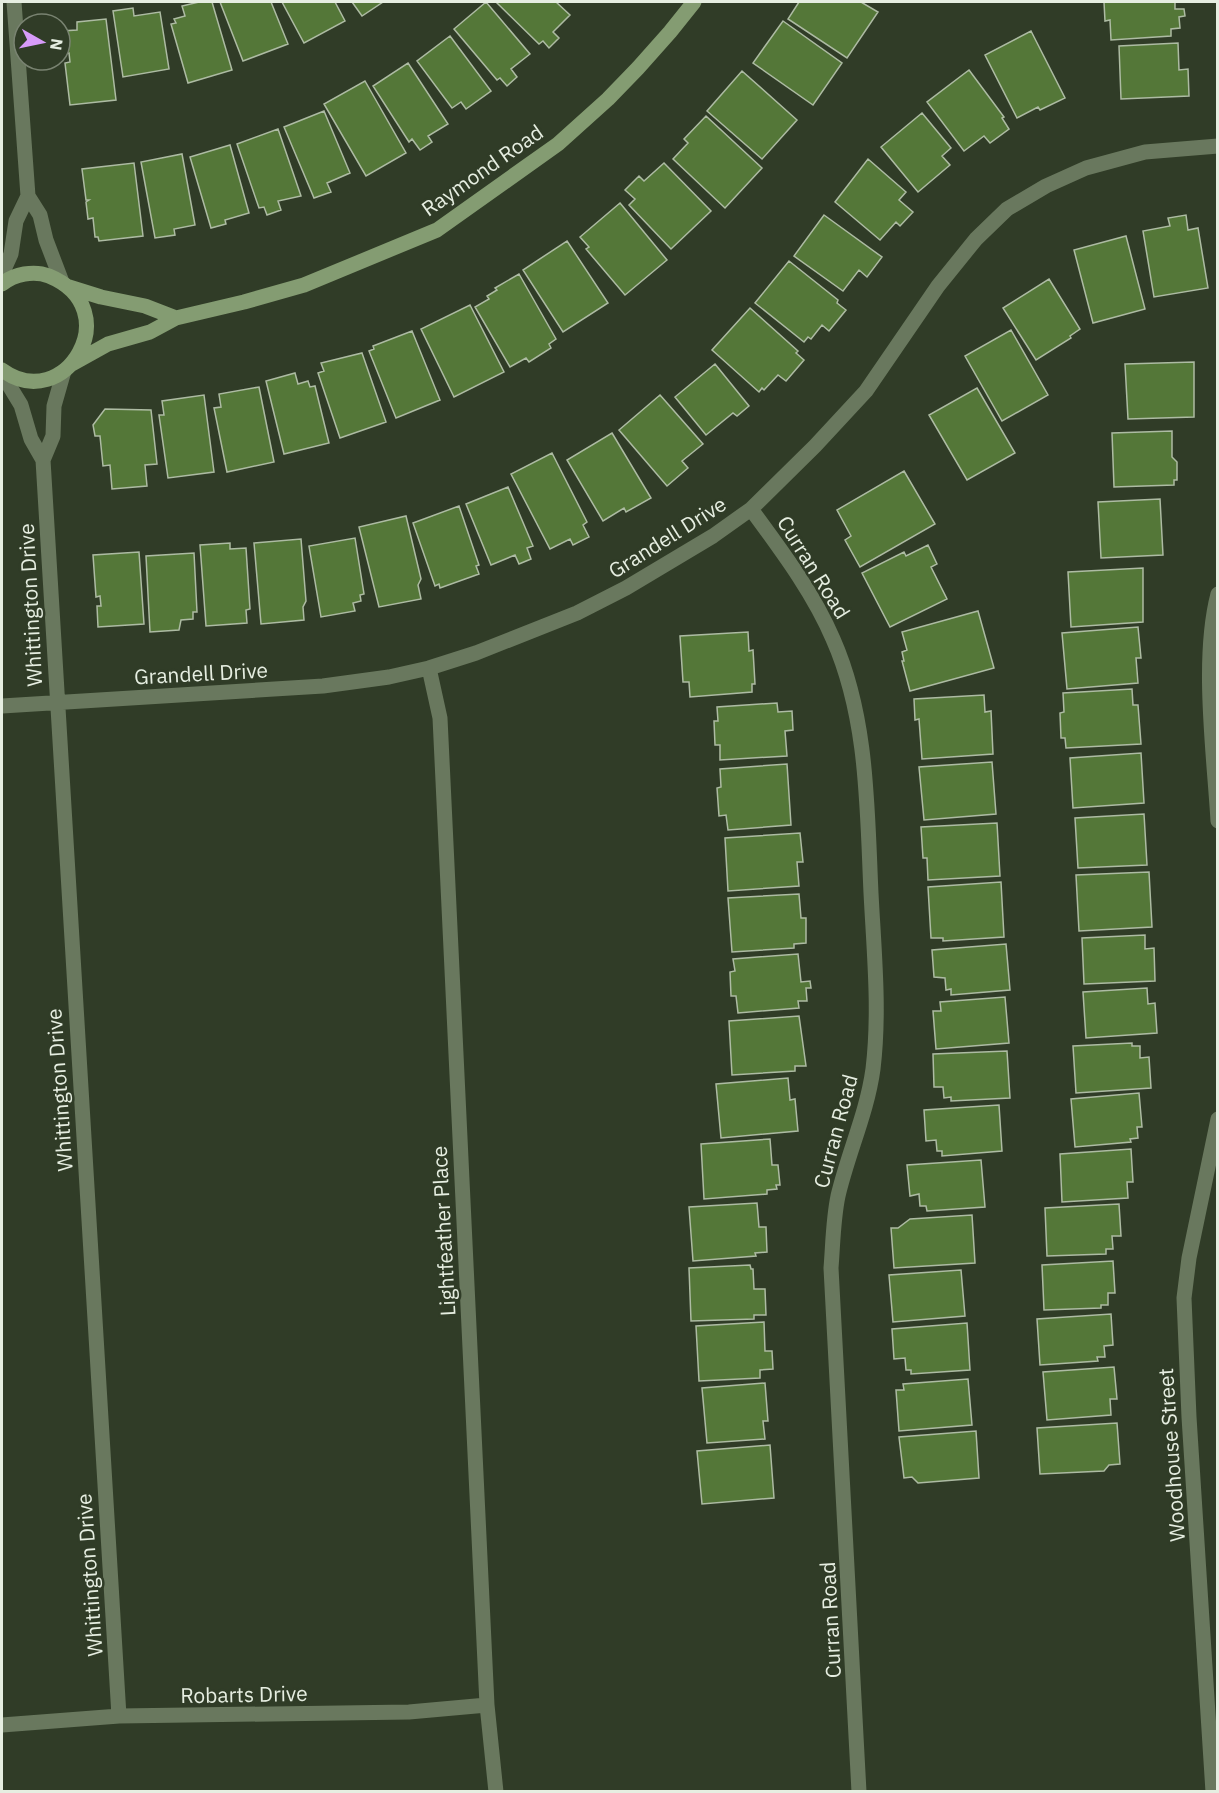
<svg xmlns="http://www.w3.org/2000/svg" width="1219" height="1793" font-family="'IBM Plex Sans',sans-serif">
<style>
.building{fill:#547738;stroke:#adbba3;stroke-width:1.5}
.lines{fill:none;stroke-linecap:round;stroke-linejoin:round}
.street{stroke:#69785e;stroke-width:15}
.secondary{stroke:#849c72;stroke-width:15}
.labels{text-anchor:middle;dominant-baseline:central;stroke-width:5;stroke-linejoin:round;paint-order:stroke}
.street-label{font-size:21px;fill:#e6eee1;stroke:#303c27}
</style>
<rect width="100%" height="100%" fill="#303c27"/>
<path class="building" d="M199 2H212L232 70 188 83 171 24 176 23 174 19 185 16 182 6Z
M220 2H271L288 44 243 61Z
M282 2H335L345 21 304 43Z
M352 2H383L362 16Z
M486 2 530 54 511 69 517 77 507 86 500 78 497 80 454 29Z
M496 2H556L570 15 553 32 559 38 549 48 543 41 539 44Z
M799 2H861L878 12 847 58 788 19Z
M1104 2H1175V9H1184L1185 16 1179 17 1180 28 1171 29V36L1111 40 1110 20 1105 21Z
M133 8 134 16 160 12 169 69 123 77 113 11Z
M106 19 116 100 70 105 65 63 70 62 69 53H64L61 31 77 30V22Z
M783 21 842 63 813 105 753 63Z
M1031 31 1065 98 1040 110 1038 107 1017 118 985 55Z
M450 36 491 91 466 109 461 102 452 108 417 61Z
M1178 43 1179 70 1188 69 1189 96 1121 99 1119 46Z
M408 63 448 124 428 136 432 142 420 150 412 139 409 142 373 86Z
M969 70 1004 117 1002 118 1009 129 990 143 984 136 964 151 927 102Z
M742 71 797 120 762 159 707 111Z
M365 81 406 153 366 176 324 104Z
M324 111 350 173 327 183 331 192 314 198 284 127Z
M922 113 951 148 942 156 950 165 918 192 881 147Z
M706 116 762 168 725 208 673 159 688 143 684 139Z
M278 129 301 196 278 201 281 210 267 215 264 207 259 208 237 144Z
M230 145 249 213 225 220 226 224 211 228 190 157Z
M182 154 195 225 174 229 175 235 155 238 141 162Z
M868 159 906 192 899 200 913 212 900 226 896 222 880 240 835 202Z
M134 163 143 236 99 241 98 237H95L93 218 88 219 86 202 89 200H86L82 169Z
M664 163 711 211 671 249 629 205 635 199 625 190 639 176 644 181Z
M620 203 667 260 625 295 586 249 589 247 580 237Z
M824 215 882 257 867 277 859 270 843 291 794 256Z
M1186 215 1188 230 1198 228 1208 288 1154 297 1143 231 1170 226 1168 218Z
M1126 236 1145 309 1093 323 1074 250Z
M567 241 608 303 563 332 523 270Z
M789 261 838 300 837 303 846 310 829 331 822 325 811 339 808 337 804 342 755 303Z
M519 274 556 339 549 344 551 348 529 362 526 358 510 367 475 307 489 299 487 296 497 290 495 288Z
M1049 279 1080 329 1070 336 1071 338 1036 360 1003 308Z
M470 305 504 372 454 397 421 329Z
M750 308 798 351 796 353 804 360 786 381 778 375 764 390 762 388 759 392 712 350Z
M1011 330 1048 395 1002 421 965 356Z
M412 331 440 400 396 418 369 351 374 349 373 346Z
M362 353 386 422 340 438 318 373 324 371 321 363Z
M1194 362V417L1128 419 1125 364Z
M715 364 749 406 737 416 733 413 706 435 675 397Z
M295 373 298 384 308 381 310 387 315 386 329 443 284 454 266 381Z
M259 387 274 462 227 472 214 408 221 407 219 394Z
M977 388 1015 453 967 480 929 415Z
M204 395 214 472 168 478 159 415H164L162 401Z
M660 395 703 444 682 461 688 468 667 486 619 430Z
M105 409 151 410 157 464 145 465 147 486 112 489 110 465 103 466 100 436H95L93 425Z
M1172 431V457L1177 462V480H1174V485L1114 487 1112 433Z
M612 433 651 498 626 512 624 508 603 521 567 460Z
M552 453 587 522 583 525 589 537 573 545 570 539 550 549 511 474Z
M904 471 935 524 860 567 845 540 851 536 837 510Z
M508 487 533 546 527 548 531 559 519 564 515 555 491 565 466 504Z
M1160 499 1163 555 1101 558 1098 502Z
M459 506 479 565 476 566 479 574 440 588 439 584 435 586 413 523Z
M406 516 421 579 418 585 421 599 379 607 359 527Z
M355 538 364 594 360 595 361 601 353 603 355 611 321 617 309 546Z
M301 539 306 601 303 607 304 620 261 624 254 543Z
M230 543V549L246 548 250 609 246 610 247 623 206 626 200 545Z
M928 545 937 564 931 567 947 599 890 627 862 573 904 552 906 556Z
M139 552 144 624 98 627 97 606H101L100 596 96 597 93 555Z
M194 553 197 612H193V619L181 620 179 630 150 632 146 556Z
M1143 568V622L1071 627 1068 572Z
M978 611 994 668 910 691 902 661H904L902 652 907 650 902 632Z
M1138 627 1141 658H1136L1138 683 1067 689 1062 633Z
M748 632 749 651 753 650 755 684H752V692L690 697 689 682H683L680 636Z
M1132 689 1133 705H1138L1141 744 1066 748 1065 738H1061L1060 713 1064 712 1063 693Z
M984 695 985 712 991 711 993 754 922 759 919 719 915 720 914 699Z
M777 703 778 712 792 711 793 730 785 731 787 756 720 760V745H715L714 721H718L717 707Z
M1141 753 1144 803 1073 808 1070 758Z
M992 762 996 814 924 820 919 767Z
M787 764 791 825 728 830 726 815 719 816 717 788 721 787 720 769Z
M1144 814 1147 865 1078 868 1075 818Z
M997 823 1000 876 928 880 927 858H923L921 827Z
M800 833 803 862H797L799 886 728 891 725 838Z
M1149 872 1152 927 1079 931 1076 875Z
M1001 882 1004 937 943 941V938H931L928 887Z
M799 894 801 918H806V943L794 944V948L732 952 728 898Z
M1145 935V949L1154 948 1155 981 1084 984 1082 938Z
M1006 944 1010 990 951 995V989L946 990 945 978 934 977 932 950Z
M798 954 801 982 810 981 811 988H806L807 1001H798L799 1008 738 1013 736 996H731L730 972 735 971 733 959Z
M1147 988 1148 1004 1155 1003 1157 1033 1086 1038 1083 992Z
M1005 997 1009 1043 936 1049 933 1011H941L940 1002Z
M799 1016 806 1066H795V1071L732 1075 729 1021Z
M1132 1043V1046H1140V1058L1149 1057 1151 1088 1076 1093 1073 1046Z
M1007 1051 1010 1098 951 1101V1097L944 1098 943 1087H934L933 1054Z
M788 1078 790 1100 795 1099 798 1131 721 1138 716 1084Z
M1139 1093 1142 1127H1137L1138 1138 1130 1139 1131 1142 1075 1147 1071 1099Z
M999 1105 1002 1151 942 1156V1151H937L936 1140 926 1141 924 1110Z
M770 1139 772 1165H778L780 1185H776L777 1189 767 1190V1194L704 1199 701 1144Z
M1131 1149 1133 1182H1127L1128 1198 1062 1202 1060 1154Z
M981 1160 985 1207 927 1211 926 1206H920L919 1194 910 1196 907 1165Z
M757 1203 759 1227H766L767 1252 755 1253 756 1256 693 1261 689 1207Z
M1119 1204 1121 1236H1112L1113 1249H1106V1254L1047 1256 1045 1208Z
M972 1215 975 1263 894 1268 891 1228H898L910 1219Z
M1113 1261 1115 1293H1108V1305H1101V1308L1044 1310 1042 1265Z
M750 1265 751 1269H753L754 1289H765L766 1315H754V1319L691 1321 689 1268Z
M961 1270 965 1316 893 1322 889 1275Z
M1111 1314 1113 1345 1104 1346 1105 1357H1097L1098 1361 1040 1365 1037 1319Z
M764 1322 765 1351H772L773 1369 760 1370V1378L699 1381 696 1326Z
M967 1323 970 1370 911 1374V1370H906L905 1358 894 1359 892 1329Z
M1114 1367 1117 1399H1110L1111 1415 1047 1420 1043 1372Z
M968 1379 972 1425 899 1431 896 1390H904L903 1384Z
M765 1383 768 1421H763L765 1439 707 1443 702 1388Z
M1117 1423 1120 1464 1109 1465 1104 1471 1040 1474 1037 1428Z
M976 1431 979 1478 918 1483 912 1477 904 1478 899 1437Z
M770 1445 774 1498 702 1504 697 1451Z"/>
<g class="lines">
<path class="street" d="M14 2 28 196 40 215 46 240 62 282
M2 274 11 254 16 221 28 196
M2 374 21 405 31 439 43 460 119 1716
M43 460 53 436 54 406 64 371
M751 509C781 550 813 592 833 639 868 718 867 808 871 893 874 952 880 1011 873 1069 867 1113 848 1153 838 1196 833 1220 833 1244 831 1268L859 1792
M1218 594C1201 659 1214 753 1218 821
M429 668 440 718 487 1705 496 1792
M2 706 323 686 389 677 429 668 476 653 577 613 626 588 713 536 751 509 815 446 866 391 938 286 976 239 1007 209 1046 186 1086 168 1145 152 1218 146
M2 1725 119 1716 409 1712 487 1705
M1213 1792 1189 1417 1184 1298 1189 1258 1218 1119"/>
<path class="secondary" d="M2 284C14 274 34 270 49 276 129 309 65 416 2 370
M69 287 101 297 145 306 176 318
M72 364 108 344 150 332 176 318 244 302 304 285 437 230 558 144 608 99 638 68 670 32 694 2"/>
</g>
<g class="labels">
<g class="street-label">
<text transform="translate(482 170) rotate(-35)">Raymond Road</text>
<text transform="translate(667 537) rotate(-32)">Grandell Drive</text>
<text transform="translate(814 567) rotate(58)">Curran Road</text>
<text transform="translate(30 605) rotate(-93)">Whittington Drive</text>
<text transform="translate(201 673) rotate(-3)">Grandell Drive</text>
<text transform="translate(59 1090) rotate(-94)">Whittington Drive</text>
<text transform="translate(835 1131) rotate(-75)">Curran Road</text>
<text transform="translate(443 1231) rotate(-93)">Lightfeather Place</text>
<text transform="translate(1171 1455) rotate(-94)">Woodhouse Street</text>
<text transform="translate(89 1575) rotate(-94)">Whittington Drive</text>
<text transform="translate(830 1620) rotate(-93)">Curran Road</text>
<text transform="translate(244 1694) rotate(-1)">Robarts Drive</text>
</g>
</g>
<rect width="1219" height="1793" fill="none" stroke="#e6eee1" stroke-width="6"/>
<g transform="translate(42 42) rotate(99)"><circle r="28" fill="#303c27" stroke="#798371" stroke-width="1.5"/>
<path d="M0-4.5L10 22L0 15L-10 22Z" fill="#d79bf9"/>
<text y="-9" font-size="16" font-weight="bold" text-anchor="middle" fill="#e6eee1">N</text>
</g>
</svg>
